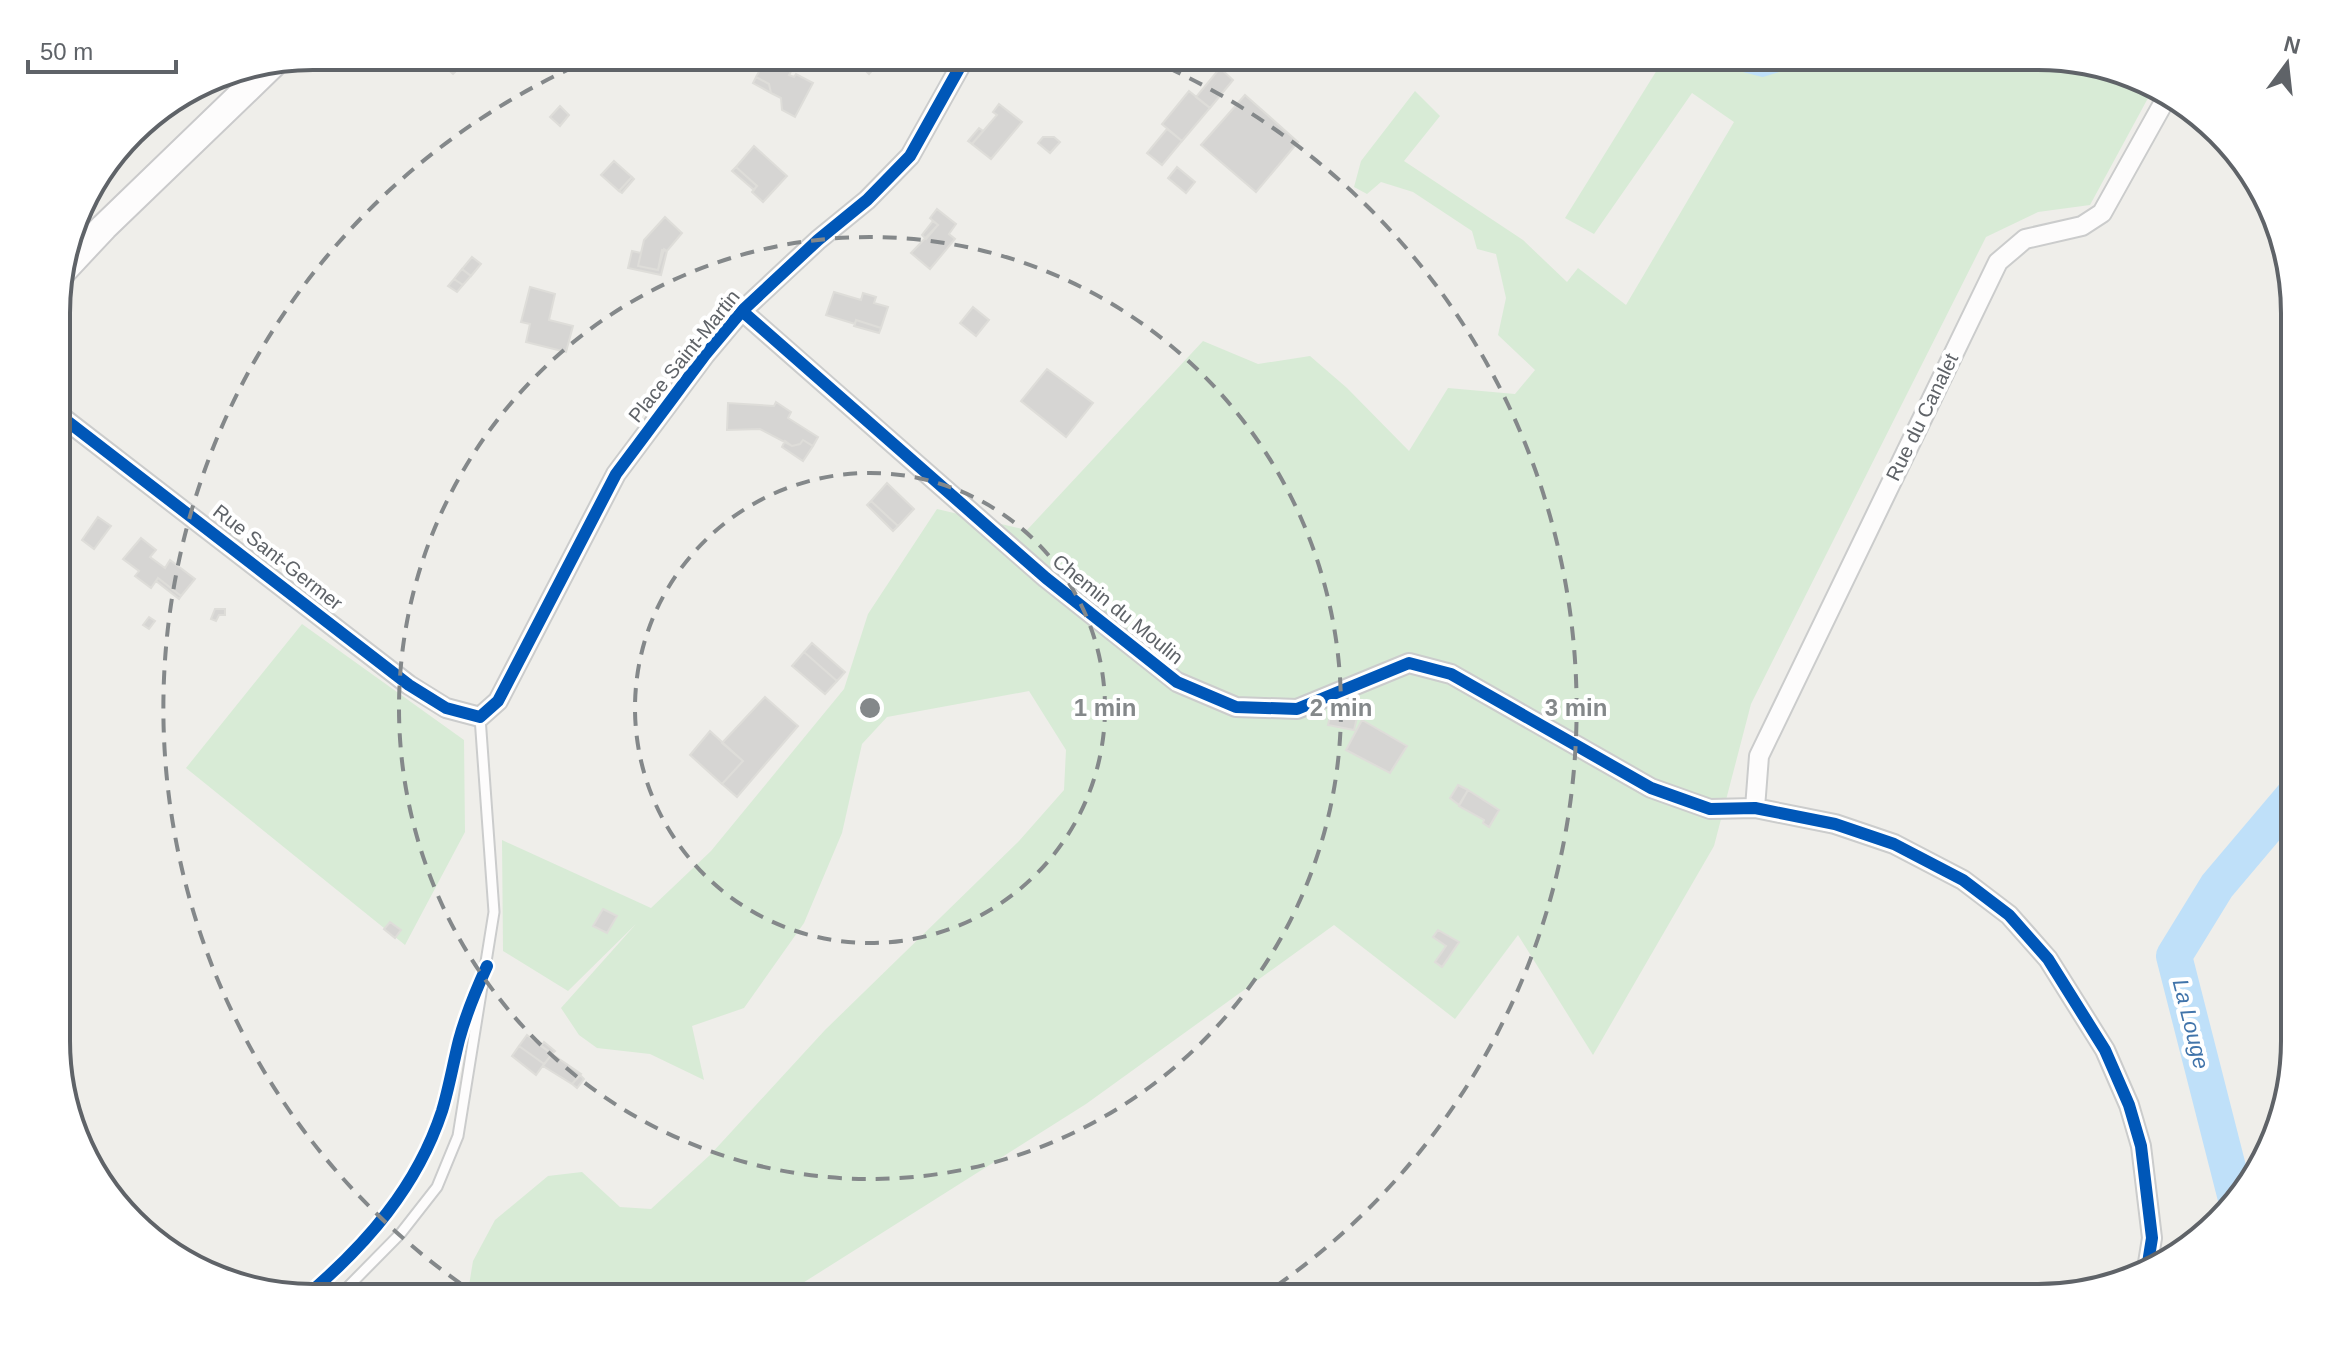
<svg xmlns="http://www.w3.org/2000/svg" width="2351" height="1354" font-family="Arial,sans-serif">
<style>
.green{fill:#d8ebd6}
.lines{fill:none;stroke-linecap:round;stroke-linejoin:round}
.stream{stroke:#bfe0f9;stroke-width:6}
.river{stroke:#bfe0f9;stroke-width:36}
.building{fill:#d6d5d3;stroke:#deddd9;stroke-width:2}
.lane-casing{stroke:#cbcccc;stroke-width:13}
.street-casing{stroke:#cbcccc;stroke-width:22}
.secondary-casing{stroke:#cacacb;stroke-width:30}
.lane{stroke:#fdfcfc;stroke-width:9}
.street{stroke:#fdfcfc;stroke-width:18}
.secondary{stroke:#fdfcfc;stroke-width:26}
.cycleway-casing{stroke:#fff;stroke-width:17}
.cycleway{stroke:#0057b8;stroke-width:12}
.ring{fill:none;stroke:#84888a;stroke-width:4;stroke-dasharray:14 10}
.labels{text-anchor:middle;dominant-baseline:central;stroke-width:8;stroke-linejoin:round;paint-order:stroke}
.street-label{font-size:20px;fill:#5f6368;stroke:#fff}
.water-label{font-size:22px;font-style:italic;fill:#4174aa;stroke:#fff}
.rim{fill:none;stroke:#5f6368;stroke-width:4}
.centre{fill:#84888a;stroke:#fff;stroke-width:4}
.ring-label{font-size:24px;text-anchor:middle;font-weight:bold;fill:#84888a;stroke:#fff;stroke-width:8;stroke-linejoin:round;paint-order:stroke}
</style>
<rect width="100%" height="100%" fill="#efeeea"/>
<path class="green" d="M1693 56H2039L2154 87 2090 205 2038 212 1986 237 1751 704 1714 846 1593 1055 1518 935 1455 1019 1334 925 1086 1104 779 1298H467L473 1261 495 1220 548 1176 582 1172 620 1207 651 1209 710 1155 825 1030 1019 841 1064 790 1066 750 1029 691 887 717 862 744 842 833 804 923 744 1008 692 1026 704 1080 650 1054 597 1048 579 1035 561 1008 636 924 568 991 503 951 502 840 651 908 711 851 844 689 868 614 937 509 1027 530 1203 341 1258 364 1310 356 1347 388 1409 451 1448 388 1515 394 1535 370 1498 335 1506 298 1496 254 1477 249 1472 231 1413 192 1381 182 1367 194 1354 187 1361 161 1415 91 1440 116 1404 161 1523 240 1567 282 1578 268 1626 305 1734 122 1692 93 1594 234 1565 218 1657 70Z
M302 624 464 740 465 832 405 945 186 768Z"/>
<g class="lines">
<path class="stream" d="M1693 56 1763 74 1819 56"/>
<path class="river" d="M2235 1195 2174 956 2217 886 2294 795"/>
</g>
<path class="building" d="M439 56 457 70 453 74 436 59Z
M441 56H470L457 70Z
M583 56H599L592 64Z
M609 56H625L618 64Z
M771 56H781L795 64 789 75 794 77 796 74 813 83 795 117 782 110 781 98 771 93 769 84 756 77 766 59 769 61Z
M851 56H885L869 74Z
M1220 68 1233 80 1210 108 1196 97Z
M756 77 769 84 771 93 753 83Z
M1189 91 1210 108 1182 141 1162 124Z
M1245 95 1298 142 1256 192 1201 145Z
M999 104 1022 122 991 159 972 144 997 115 993 112Z
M560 106 569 115 560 126 550 117Z
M979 128 983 131 972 144 968 141Z
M1167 129 1182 141 1162 165 1147 153Z
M1043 137H1054L1060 142 1050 153 1038 143Z
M754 146 787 176 763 202 752 192 757 186 736 167Z
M614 161 632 177 619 191 601 175Z
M736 167 757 186 754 190 732 171Z
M1177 167 1195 182 1186 193 1168 178Z
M632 177 634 179 622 193 619 191Z
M937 209 956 224 949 234 955 239 930 269 911 253 938 225 930 218Z
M665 217 682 233 667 251 662 250 658 270 638 266 644 240Z
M933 221 938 225 926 239 922 235Z
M664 249 667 251 661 275 628 268 632 251 641 253 638 266 658 270Z
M472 257 481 264 471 276 462 269Z
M462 269 471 276 463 285 454 279Z
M454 279 463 285 457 292 448 286Z
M530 287 555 294 549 320 573 326 566 352 526 342 530 324 521 322Z
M834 292 861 300 863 293 876 297 874 303 888 307 881 328 856 320 855 324 826 315Z
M973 307 989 320 976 336 960 323Z
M856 320 881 328 879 333 854 326Z
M1047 369 1093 403 1066 437 1021 401Z
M776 402 791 412 788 418 818 437 813 446 803 440 800 444 792 446 760 429 727 430 728 403 774 406Z
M803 440 813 446 803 461 782 447 785 441 792 446 800 444Z
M887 483 914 509 898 526 871 501Z
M871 501 898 526 893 531 867 505Z
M98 517 111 526 94 549 82 540Z
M141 538 156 550 150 557 165 568 170 560 195 579 181 596 158 578 151 588 135 576 139 571 123 559Z
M158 578 181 596 179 599 156 581Z
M215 609H225V615H219L216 621 211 619Z
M149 617 155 621 149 629 143 625Z
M812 643 845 672 837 681 804 652Z
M804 652 837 681 825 694 792 666Z
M765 697 798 726 737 797 722 784 743 761 722 743Z
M1344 707 1359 709 1354 730 1328 725 1331 712 1342 714Z
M1362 720 1407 746 1390 773 1346 750Z
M710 731 743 761 722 784 690 755Z
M1458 785 1468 790 1459 805 1450 798Z
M1468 790 1499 810 1489 827 1483 823 1484 820 1459 806Z
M603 909 617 916 607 933 593 926Z
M390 922 401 930 395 938 384 929Z
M1438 930 1459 942 1442 967 1435 962 1446 946 1433 937Z
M527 1035 552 1054 544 1064 519 1046Z
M544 1042 555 1051 552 1054 541 1046Z
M519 1046 544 1064 536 1075 512 1056Z
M552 1054 581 1074 572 1084 543 1066Z
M580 1075 584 1079 577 1088 572 1084Z"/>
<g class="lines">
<g class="lane-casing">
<path id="lane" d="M337 1298 401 1233 437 1187 458 1136 494 912 480 717"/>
</g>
<g class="street-casing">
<path id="street" d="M742 311 1046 578 1177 682 1236 707 1297 709 1409 663 1451 674 1651 788 1710 809 1755 808 1835 824 1894 844 1963 880 2009 915 2048 959 2105 1050 2129 1105 2141 1146 2152 1238 2147 1269
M58 414 409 685 446 708 480 717 498 701 616 474 705 355 742 311 818 240 867 200 910 156 966 56
M1755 808 1759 756 1998 262 2025 239 2082 226 2102 213 2169 93"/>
</g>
<g class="secondary-casing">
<path id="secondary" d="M60 274 104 227 273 64"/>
</g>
<use href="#lane" class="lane"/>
<use href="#street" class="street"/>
<use href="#secondary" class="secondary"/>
<g class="cycleway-casing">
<path id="cycleway" d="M742 311 1046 578 1177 682 1236 707 1297 709 1409 663 1451 674 1651 788 1710 809 1755 808 1835 824 1894 844 1963 880 2009 915 2048 959 2105 1050 2129 1105 2141 1146 2152 1238 2147 1269
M58 414 409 685 446 708 480 717 498 701 616 474 705 355 742 311 818 240 867 200 910 156 966 56
M306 1296C366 1245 417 1187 442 1111 449 1088 453 1064 459 1040 466 1014 476 990 487 966"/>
</g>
<use href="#cycleway" class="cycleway"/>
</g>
<g class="ring">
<circle cx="870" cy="708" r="235"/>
<circle cx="870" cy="708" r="471"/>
<path d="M480 1297A706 706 0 0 1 594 58M1146 58A706 706 0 0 1 1260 1297"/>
</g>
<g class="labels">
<g class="street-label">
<text transform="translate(684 356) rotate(-51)">Place Saint-Martin</text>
<text transform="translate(1922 417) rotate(-64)">Rue du Canalet</text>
<text transform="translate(278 557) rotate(38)">Rue Sant-Germer</text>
<text transform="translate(1118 609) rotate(39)">Chemin du Moulin</text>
</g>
<g class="water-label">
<text transform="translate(2191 1024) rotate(76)">La Louge</text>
</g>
</g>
<path d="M0 0H2351V1354H0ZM313 70H2038A243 243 0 0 1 2281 313V1041A243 243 0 0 1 2038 1284H313A243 243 0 0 1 70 1041V313A243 243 0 0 1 313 70Z" fill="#fff" fill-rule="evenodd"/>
<path class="rim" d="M313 70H2038A243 243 0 0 1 2281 313V1041A243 243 0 0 1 2038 1284H313A243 243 0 0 1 70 1041V313A243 243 0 0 1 313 70Z"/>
<circle cx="870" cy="708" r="12" class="centre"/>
<g class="ring-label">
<text x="1105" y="716">1 min</text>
<text x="1341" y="716">2 min</text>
<text x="1576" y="716">3 min</text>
</g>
<g transform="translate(2287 64) rotate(15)" stroke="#ffffff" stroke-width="6" paint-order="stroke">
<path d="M0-6L14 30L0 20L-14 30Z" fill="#5f6368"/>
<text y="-12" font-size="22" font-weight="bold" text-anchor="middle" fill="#5f6368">N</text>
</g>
<path d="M28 60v12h148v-12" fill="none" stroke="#5f6368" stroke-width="4"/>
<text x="40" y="60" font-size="24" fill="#5f6368" stroke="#ffffff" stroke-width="6" paint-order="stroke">50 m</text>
</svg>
